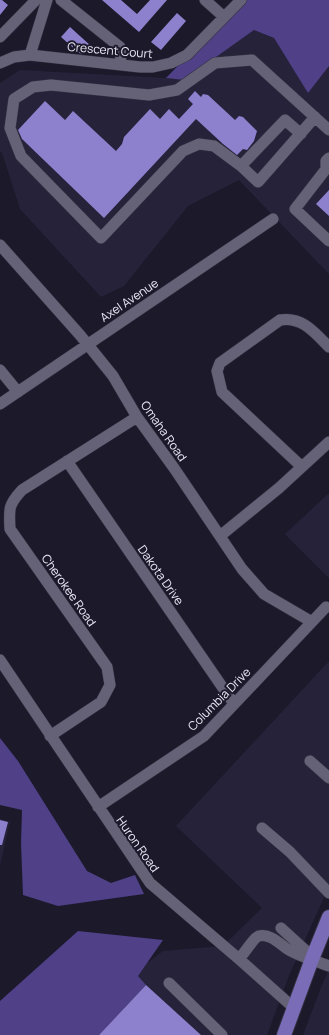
<svg xmlns="http://www.w3.org/2000/svg" width="329" height="1035" font-family="Manrope,sans-serif">
<style>
.built{fill:#26223a}
.forest{fill:#4f4087}
.building{fill:#8d80cd}
.lines{fill:none;stroke-linecap:round;stroke-linejoin:round}
.minor-casing{stroke:#343240;stroke-width:12}
.major-casing{stroke:#343240;stroke-width:16}
.minor{stroke:#656278;stroke-width:11}
.major{stroke:#7b6cb8;stroke-width:14}
.labels{text-anchor:middle;dominant-baseline:central;stroke-width:4;stroke-linejoin:round;paint-order:stroke}
.street-label{font-size:12px;fill:#eae9f6;stroke:#1c192b}
</style>
<rect width="100%" height="100%" fill="#1c192b"/>
<path class="built" d="M254 30 274 38 308 92 329 66V274L239 180 188 206 124 286 101 297 20 209 2 153 0 151V83L20 70 166 78 184 80Z
M329 493V578L285 534Z
M329 661V886L288 978 267 1035H93L122 982 163 951 223 946 262 908 176 826Z
M0 819 11 822 9 825 0 866Z
M329 969V1035H303L320 990Z"/>
<path class="forest" d="M242 0H329V66L308 93 274 38 254 30 184 80 166 78Z
M0 738 18 761 87 871 111 883 135 875 144 894 58 906 23 895 21 843 22 810 0 805Z
M78 931 163 940 138 976 146 985 99 1035H0V1001Z"/>
<path class="building" d="M0 0H2L8 5 0 15Z
M102 0H121L137 14 150 0H167L139 32Z
M177 13 186 21 161 50 151 42Z
M70 27 91 46 83 54 79 53 61 37Z
M195 91 201 97 203 94 208 95 235 120 239 116 243 117 257 131 254 141 247 150 243 149 237 155 223 144 196 119 104 218 22 139 18 130 45 101 65 120 73 111 116 151 122 144 124 137 150 109 160 119 169 109 179 119 193 104 188 99Z
M329 190V216L316 204Z
M0 820 8 822 2 845H0Z
M146 985 201 1035H99Z"/>
<g class="lines">
<g class="minor-casing">
<path id="minor" d="M61 0 120 47 121 65
M205 0 224 17
M0 37 36 0
M30 55 47 0
M0 63 14 57 30 55 140 67H153L171 63 187 55 241 0
M301 134 285 120 241 166 214 146 199 144 183 151 101 238 21 156 10 128 14 99 33 87 51 85 149 95 177 90 215 63 252 60 329 130
M329 158 326 161V169L295 209 329 241
M241 166 258 182 315 117
M0 245 80 335 113 376 137 417 174 468 242 569 264 594 312 622
M0 370 18 392
M0 404 273 219
M67 461 234 704
M302 467 222 392 217 371 220 363 280 320C302 316 315 333 329 347
M220 536 279 488 329 442
M0 660 150 883 239 959 294 1008
M50 736 101 702 110 685 107 667 10 529C9 509 8 505 22 490L137 417
M310 761 329 778
M98 807 204 736 326 607
M262 828 290 852 329 893
M281 928 304 949 313 955
M239 959C244 954 254 937 259 936 270 933 281 945 289 950 301 957 316 961 329 966
M169 983 222 1035"/>
</g>
<g class="major-casing">
<path id="major" d="M284 1035 312 959 329 917"/>
</g>
<use href="#minor" class="minor"/>
<use href="#major" class="major"/>
</g>
<g class="labels">
<g class="street-label">
<text transform="translate(110 50) rotate(5)">Crescent Court</text>
<text transform="translate(129 300) rotate(-34)">Axel Avenue</text>
<text transform="translate(164 431) rotate(55)">Omaha Road</text>
<text transform="translate(161 575) rotate(55)">Dakota Drive</text>
<text transform="translate(69 590) rotate(55)">Cherokee Road</text>
<text transform="translate(219 699) rotate(-45)">Columbia Drive</text>
<text transform="translate(138 844) rotate(55)">Huron Road</text>
</g>
</g>
</svg>
